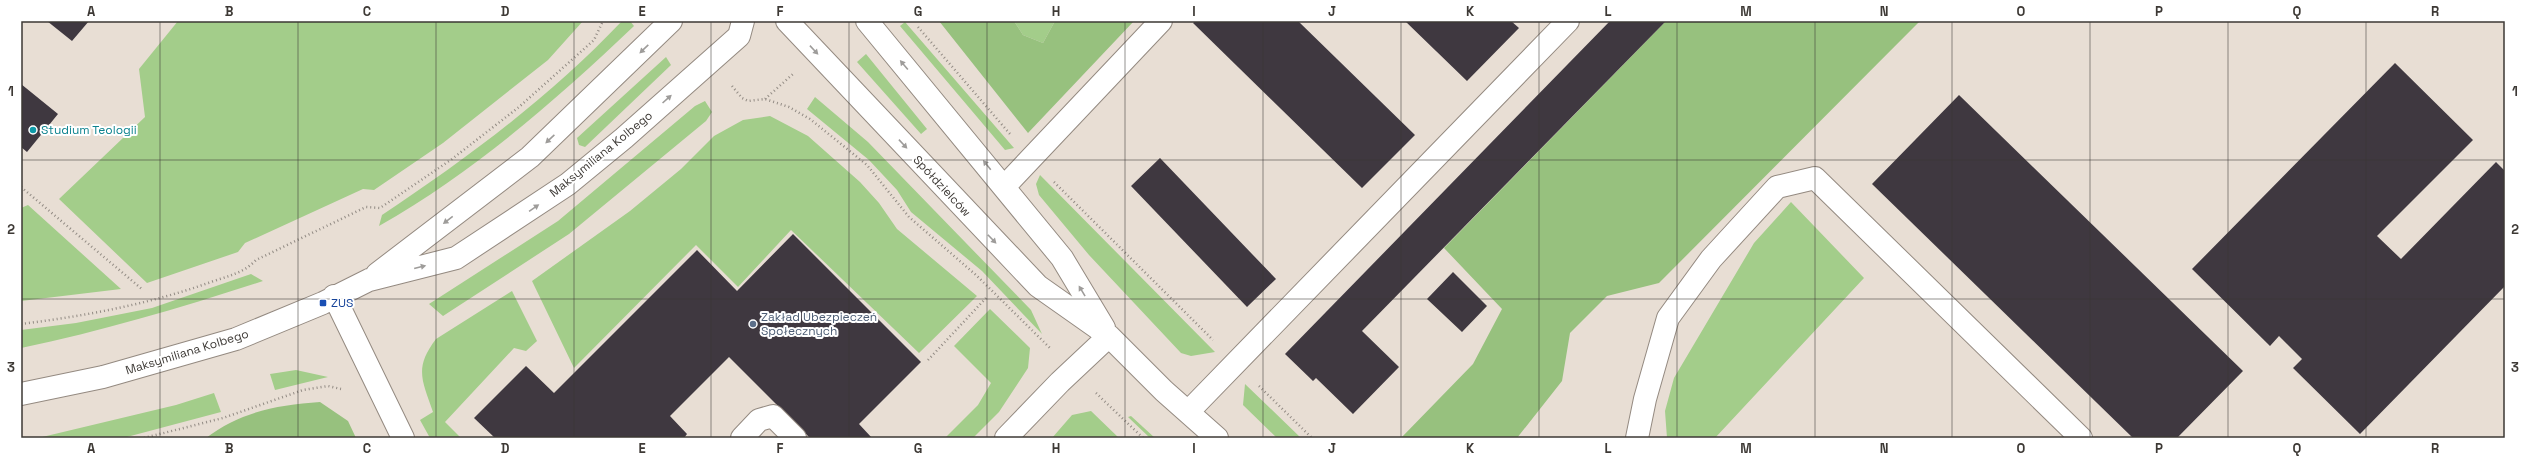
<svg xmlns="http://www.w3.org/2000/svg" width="2526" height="459" font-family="'Space Grotesk',sans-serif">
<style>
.green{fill:#a3cd8a}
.forest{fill:#97c17e}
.building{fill:#3f3840}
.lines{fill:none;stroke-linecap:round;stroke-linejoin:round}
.minor-casing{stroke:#948a81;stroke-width:24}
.path{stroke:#928b84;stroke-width:2.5;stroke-dasharray:1 3;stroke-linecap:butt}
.minor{stroke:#fff;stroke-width:22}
.oneway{fill:#9e9c9a}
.grid{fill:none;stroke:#3d3935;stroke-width:1;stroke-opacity:0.55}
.culture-dot{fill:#0f9aa8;stroke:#fff;stroke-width:1.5}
.transit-dot{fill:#1a4fb4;stroke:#fff;stroke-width:1.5}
.service-dot{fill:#5c6f8a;stroke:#fff;stroke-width:1.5}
.labels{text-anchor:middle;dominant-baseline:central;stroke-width:4;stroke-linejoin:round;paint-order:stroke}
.culture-label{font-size:12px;fill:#0d838f;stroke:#fff;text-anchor:start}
.street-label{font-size:12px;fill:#3d3935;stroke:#fff}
.transit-label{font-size:12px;fill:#164399;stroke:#fff;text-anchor:start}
.service-label{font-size:12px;fill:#4e5e75;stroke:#fff;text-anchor:start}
.neatline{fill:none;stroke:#3d3935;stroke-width:1.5}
.grid-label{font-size:13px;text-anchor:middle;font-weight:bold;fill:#3d3935}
</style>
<rect width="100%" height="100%" fill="#e8ded4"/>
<path class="green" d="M178 21H583L548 60 443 143 374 190 363 189 245 243 238 252 147 283 59 199 145 117 139 69Z
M622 21H630L634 26C555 101 474 172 379 226L382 215C468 158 551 96 622 21Z
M1014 21H1055L1043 43 1023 35Z
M905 22 1014 148 1005 150 900 26Z
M866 54 927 129 921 134 857 62Z
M666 57 671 65 585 147 579 145 577 138Z
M815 97 868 142 1031 310 1042 334 982 271 911 212 897 190 869 160 807 109Z
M705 101 712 112 706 121 569 234 443 316 429 304 558 221 695 106Z
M770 116 808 136 860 182 879 203 897 229 977 296 919 353 791 230 738 287 696 245 574 368 532 281 630 211 681 169 714 136 743 120Z
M1040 175 1215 352 1191 356 1181 353 1089 255 1039 195 1036 184Z
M1791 202 1864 278 1715 438H1667L1665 411 1674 378 1754 243Z
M28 205 121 289 21 301V208Z
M251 274 263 281C183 307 103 331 21 348V330L76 323 152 308Z
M512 291 537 341 526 351 514 348 445 422 461 438H430L420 420 433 412C422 380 414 368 436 339Z
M990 309 1030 348 1028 368 999 412 973 438H945L978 405 991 383 954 346Z
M296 370 328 377 275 390 270 374Z
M1245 384 1301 438H1277L1243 405Z
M214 393 221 412 123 438H38L176 405Z
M1091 411 1119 438H1052L1072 415Z
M1131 416 1155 438H1150L1128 417Z"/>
<path class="forest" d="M939 21H1014L1023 35 1043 43 1055 21H1134L1028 133Z
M1666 21H1920L1659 283 1607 296 1570 333 1562 381 1517 438H1401L1473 364 1502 309 1444 248Z
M320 402 348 421 356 438H206C240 412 277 405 320 402Z"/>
<path class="building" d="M47 21H89L72 41Z
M1195 21H1298L1415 135 1362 188 1193 23Z
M1405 21H1511L1519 28 1467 81Z
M1610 21H1666L1362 331 1399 367 1353 414 1316 378 1313 381 1285 354Z
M2395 63 2473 140 2377 236 2401 259 2496 162 2505 171V286L2360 434 2293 368 2302 359 2279 336 2270 346 2192 269Z
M21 84 58 114 27 152 21 147Z
M1959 95 2243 371 2177 438H2133L1872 184Z
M1160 158 1276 279 1247 307 1131 186Z
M793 234 921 362 859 424 872 438H810L729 357 670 416 687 434 684 438H495L474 418 526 366 554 393 697 250 737 291Z
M1453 272 1487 306 1462 332 1427 299Z"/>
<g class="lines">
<g class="minor-casing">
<path id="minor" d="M787 21 1038 286 1109 336 1164 391 1217 438
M867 21 1062 258 1104 328
M1004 187 1161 21
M377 274 530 157 671 21
M334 296 403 438
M21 394 103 377 236 339 323 303 369 280 456 258 568 184 624 138 739 36 743 21
M1188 412 1568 21
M742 438 759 420 773 416 795 438
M1006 438 1060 382 1109 336
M1637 438 1645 399 1668 318 1711 259 1777 187 1815 178 2081 438"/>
</g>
<path class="path" d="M918 27 1010 134
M732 86 742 98 748 101 765 99 789 107 810 119 867 165 909 217 976 275 1050 348
M765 99 793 74
M1054 182 1213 340
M21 187 143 290
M21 324C85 316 150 304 211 282 228 276 244 273 256 260L366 207 380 208 452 159 519 107 594 40 603 21
M928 360 986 298
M1259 386 1312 438
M1096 393 1143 438
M144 438 223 418 303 390 328 386 341 389"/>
<use href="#minor" class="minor"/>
</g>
<defs><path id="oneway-solid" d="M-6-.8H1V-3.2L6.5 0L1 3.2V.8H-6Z"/></defs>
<g class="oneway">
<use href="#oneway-solid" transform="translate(644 49) rotate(136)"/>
<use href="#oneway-solid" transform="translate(814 50) rotate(47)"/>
<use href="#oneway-solid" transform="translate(904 65) rotate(-130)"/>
<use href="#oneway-solid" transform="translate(667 99) rotate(-42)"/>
<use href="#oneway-solid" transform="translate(550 139) rotate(137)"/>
<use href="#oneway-solid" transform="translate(903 144) rotate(47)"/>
<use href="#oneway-solid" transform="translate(987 165) rotate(-129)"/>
<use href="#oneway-solid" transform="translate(534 208) rotate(-35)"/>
<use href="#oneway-solid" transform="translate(448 220) rotate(142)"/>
<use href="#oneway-solid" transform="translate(992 239) rotate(46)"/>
<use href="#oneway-solid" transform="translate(420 267) rotate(-14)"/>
<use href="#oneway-solid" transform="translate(1082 291) rotate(-121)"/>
</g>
<path class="grid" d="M160 21V438M298 21V438M436 21V438M574 21V438M711 21V438M849 21V438M987 21V438M1125 21V438M1263 21V438M1401 21V438M1539 21V438M1677 21V438M1815 21V438M1952 21V438M2090 21V438M2228 21V438M2366 21V438M21 160H2505M21 299H2505"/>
<circle class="culture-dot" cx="33" cy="130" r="4"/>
<rect class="transit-dot" x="319" y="299" width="8" height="8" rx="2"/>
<circle class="service-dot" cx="753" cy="324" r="4"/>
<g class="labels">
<g class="culture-label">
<text x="41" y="130">Studium Teologii</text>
</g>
<g class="street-label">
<text transform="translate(601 154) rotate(-39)">Maksymiliana Kolbego</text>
<text transform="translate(942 186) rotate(47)">Spółdzielców</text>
<text transform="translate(187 352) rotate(-17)">Maksymiliana Kolbego</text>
</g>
<g class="transit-label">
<text x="331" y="303">ZUS</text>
</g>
<g class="service-label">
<text x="761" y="317">Zakład Ubezpieczeń<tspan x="761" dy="14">Społecznych</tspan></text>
</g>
</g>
<rect width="2526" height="459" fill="none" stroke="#ffffff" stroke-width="44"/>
<rect x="22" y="22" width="2482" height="415" class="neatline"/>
<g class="grid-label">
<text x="91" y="16">A</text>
<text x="229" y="16">B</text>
<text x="367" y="16">C</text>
<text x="505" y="16">D</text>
<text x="642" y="16">E</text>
<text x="780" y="16">F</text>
<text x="918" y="16">G</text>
<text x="1056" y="16">H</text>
<text x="1194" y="16">I</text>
<text x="1332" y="16">J</text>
<text x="1470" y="16">K</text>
<text x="1608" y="16">L</text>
<text x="1746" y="16">M</text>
<text x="1884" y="16">N</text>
<text x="2021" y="16">O</text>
<text x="2159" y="16">P</text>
<text x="2297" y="16">Q</text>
<text x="2435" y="16">R</text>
<text x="11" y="96">1</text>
<text x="2515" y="96">1</text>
<text x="11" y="234">2</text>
<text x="2515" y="234">2</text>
<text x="11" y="372">3</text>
<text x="2515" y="372">3</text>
<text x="91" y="453">A</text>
<text x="229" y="453">B</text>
<text x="367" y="453">C</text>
<text x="505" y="453">D</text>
<text x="642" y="453">E</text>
<text x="780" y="453">F</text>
<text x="918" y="453">G</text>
<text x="1056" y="453">H</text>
<text x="1194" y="453">I</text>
<text x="1332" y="453">J</text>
<text x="1470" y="453">K</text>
<text x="1608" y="453">L</text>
<text x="1746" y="453">M</text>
<text x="1884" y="453">N</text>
<text x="2021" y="453">O</text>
<text x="2159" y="453">P</text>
<text x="2297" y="453">Q</text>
<text x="2435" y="453">R</text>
</g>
</svg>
